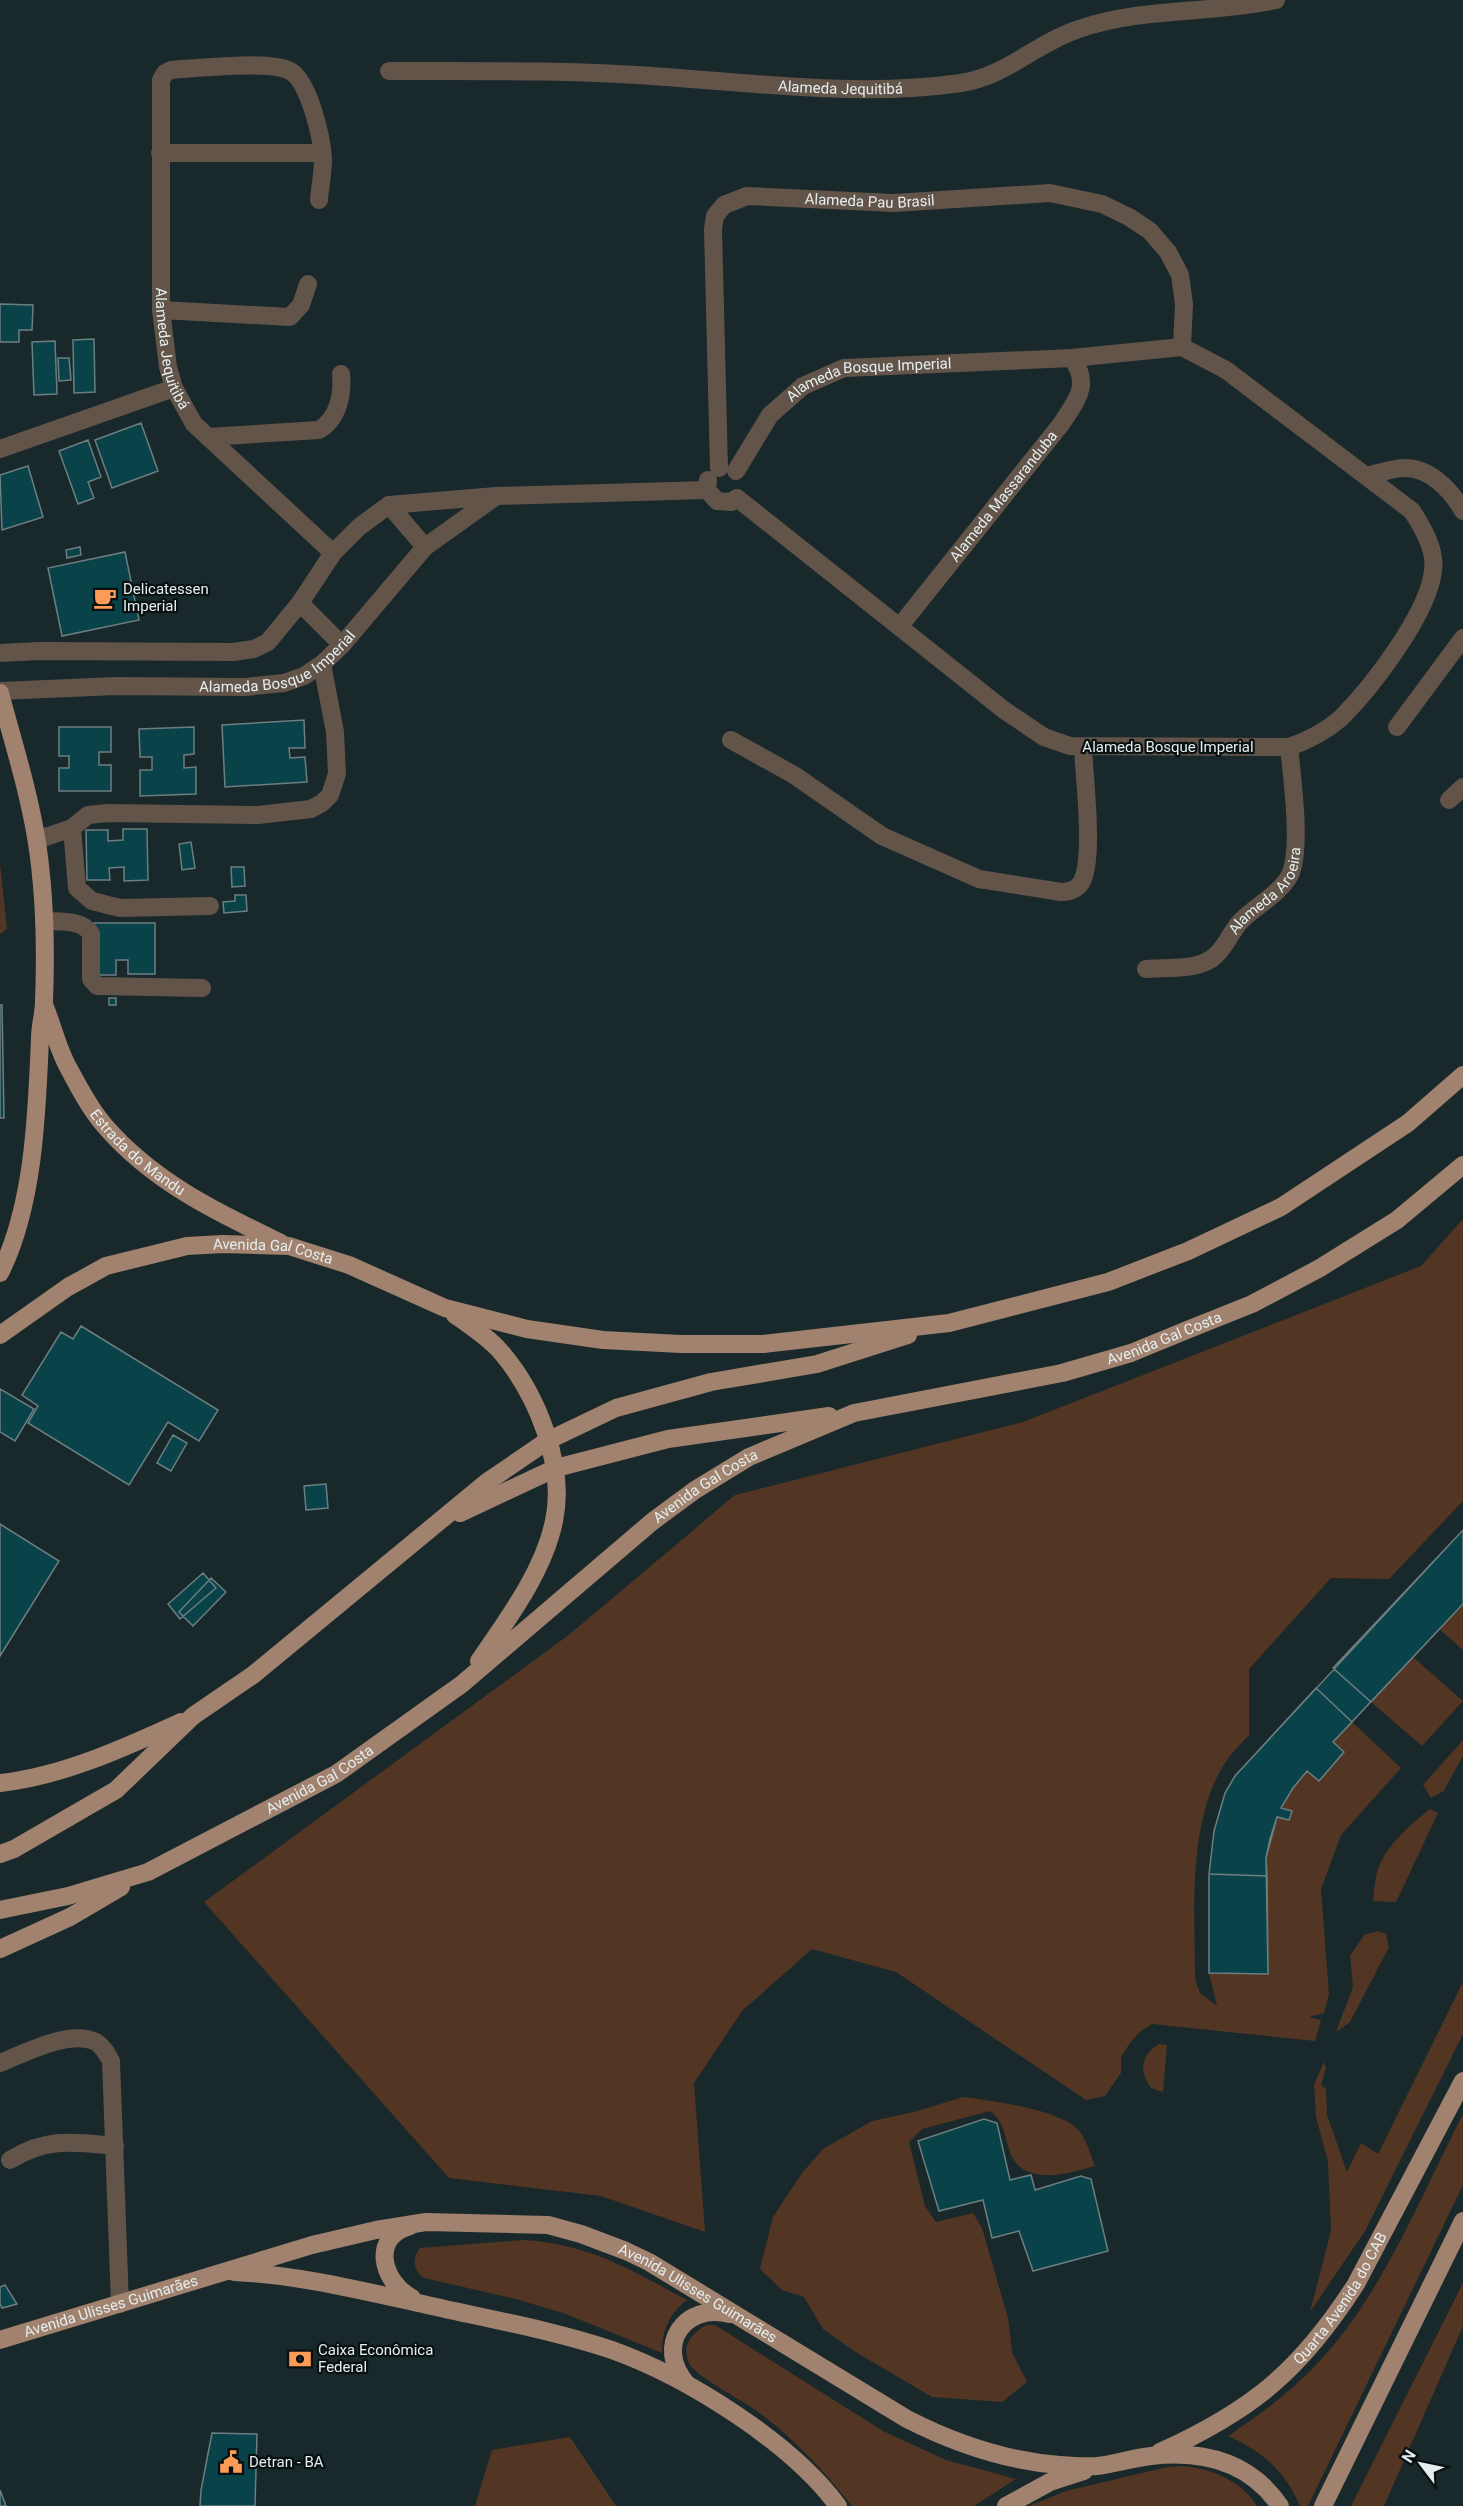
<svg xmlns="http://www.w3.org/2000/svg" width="1463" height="2506" font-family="Roboto,sans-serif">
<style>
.green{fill:#523623}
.building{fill:#094248;stroke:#6d7e81;stroke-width:1.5}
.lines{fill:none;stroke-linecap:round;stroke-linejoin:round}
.minor{stroke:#63544a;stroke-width:18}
.major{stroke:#a0826e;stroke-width:18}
.labels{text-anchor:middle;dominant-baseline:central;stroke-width:4.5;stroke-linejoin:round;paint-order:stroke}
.street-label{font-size:15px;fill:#e4eeef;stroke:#091011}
.poi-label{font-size:15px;fill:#e4eeef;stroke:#091011;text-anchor:start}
</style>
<rect width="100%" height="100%" fill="#19282a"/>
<path class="green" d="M0 863 7 929 0 934Z
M1463 1219V1501L1389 1579 1331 1578 1249 1669V1735C1241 1744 1231 1753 1225 1763 1187 1823 1195 1910 1195 1979L1200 1993 1217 2006 1209 1973 1268 1974 1266 1858 1277 1817 1289 1820 1292 1811 1281 1808 1293 1788 1307 1771 1319 1780 1344 1752 1333 1742 1352 1722 1401 1768 1341 1835 1321 1889 1329 1994 1324 2013 1309 2017 1321 2020 1315 2041 1152 2024 1140 2032 1130 2043 1121 2057V2073L1105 2096 1086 2100 896 1972 812 1949 742 2011 694 2083 705 2232 601 2196 449 2178 204 1902 570 1634 735 1495 1023 1422 1421 1266Z
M1463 1604V1650L1439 1629Z
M1413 1657 1463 1701 1422 1746 1371 1702Z
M1463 1740V1756L1447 1785 1444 1791 1431 1798 1423 1785Z
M1430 1809 1438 1813 1396 1902 1373 1901C1374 1891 1375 1881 1377 1872 1385 1846 1410 1825 1430 1809Z
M1378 1931 1386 1934 1389 1947 1350 2022 1336 2032 1353 1987 1350 1956 1364 1935Z
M1463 1982V2034L1365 2231 1310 2312 1331 2231 1328 2161 1316 2117 1314 2084 1324 2062 1326 2068 1321 2085 1326 2089 1327 2115 1347 2172 1361 2143 1378 2154Z
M1159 2044 1167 2045 1163 2092 1151 2088C1139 2070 1140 2056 1159 2044Z
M963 2097C994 2101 1047 2108 1073 2125 1085 2133 1090 2153 1095 2166 1069 2174 1022 2187 1010 2152 1004 2135 1005 2123 990 2111L922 2129 909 2142 925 2206 936 2222 973 2213 982 2228 1008 2318 1012 2352 1027 2382 1002 2402 932 2397 854 2351 823 2329 804 2297 782 2290 760 2269 773 2217 802 2173 823 2149 872 2121 914 2112Z
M1463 2114V2185L1308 2506H1300C1286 2472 1261 2450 1228 2436 1264 2412 1297 2387 1326 2354 1384 2289 1423 2192 1463 2114Z
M523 2240C590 2244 631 2270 687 2300 669 2314 662 2330 662 2353L566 2314 516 2299 424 2278C413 2270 412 2258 420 2248Z
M1463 2283V2326L1384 2506H1351Z
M707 2325H715L883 2431 946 2460 1016 2479 974 2506H852C824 2471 794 2438 758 2412 744 2401 697 2377 690 2365 680 2348 691 2332 707 2325Z
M570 2437 616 2506H475L492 2450Z
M1183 2466C1211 2469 1241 2480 1257 2506H1029L1066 2491 1167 2467Z"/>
<path class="building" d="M0 304 33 305 32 330H19V342H0Z
M94 339 95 392 74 393 73 340Z
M55 341 57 394 34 395 32 342Z
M58 358H69L71 380 59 381Z
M141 423 158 471 112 488 95 440Z
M88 440 101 477 88 482 94 498 78 504 59 451Z
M28 466 43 517 2 530 0 475Z
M80 547 81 555 67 558 66 550Z
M125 552 139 620 62 636 48 568Z
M304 720 305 748H289L290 758 305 757 307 782 225 787 222 725Z
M59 727H111V752H99V765H111V791H59V768H69V756H59Z
M194 727V754L184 755V768L196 767V794L140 796V770H152V757H140L139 729Z
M123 829H147L148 880 124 881V867L109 868 110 880H87L86 830H108V841L123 840Z
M191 842 195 868 182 870 179 844Z
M231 867H244L245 886 232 887Z
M235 895H246L247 911 224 913 223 902 235 901Z
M94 923H155V974H128V960H116V975H94Z
M109 998H116V1005H109Z
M0 1005H2L4 1118H0Z
M81 1326 218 1410 199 1441 168 1422 129 1485 28 1423 38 1406 22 1395 61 1332 73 1339Z
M0 1389 34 1409 15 1441 0 1432Z
M173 1435 187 1443 171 1471 157 1463Z
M326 1484 328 1508 306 1510 304 1486Z
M0 1524 59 1561 0 1656Z
M1463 1530V1604L1333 1742 1344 1752 1319 1781 1307 1771 1293 1788 1281 1808 1292 1811 1289 1820 1277 1817 1266 1858 1268 1974 1209 1973V1874L1214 1831 1225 1793 1235 1776Z
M1463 1530V1604L1371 1702 1333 1668Z
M203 1573 216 1588 180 1619 168 1604Z
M211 1578 226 1592 193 1626 179 1612Z
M1316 1688 1352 1722 1333 1742 1344 1752 1319 1781 1307 1771 1293 1788 1281 1808 1292 1811 1289 1820 1277 1817 1270 1839 1266 1858 1267 1876 1209 1874 1214 1831 1225 1793 1235 1776Z
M1209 1874 1267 1876 1268 1974 1209 1973Z
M984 2119 997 2123 1010 2180 1031 2175 1035 2190 1081 2176 1091 2179 1108 2251 1033 2271 1019 2231 992 2238 983 2200 939 2211 918 2141Z
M5 2285 17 2304 2 2308 0 2304V2287Z
M212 2433 257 2434 255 2506H200L201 2490Z
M0 2490 6 2506H0Z"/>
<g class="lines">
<g class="minor">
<path id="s1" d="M389 71C482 71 574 70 666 77 763 84 863 97 961 83 1007 76 1036 43 1079 29 1143 7 1211 14 1276 0"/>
<path d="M160 153H322"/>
<path id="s2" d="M319 200C320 187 323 172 323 159 322 138 309 81 290 71 270 60 197 68 171 70L165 73 161 80V310L168 367 174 388 194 424 333 553"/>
<path d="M161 310 290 317 301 305 308 284"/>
<path d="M208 437 319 430C338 419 343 395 341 374"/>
<path d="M0 449 174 388"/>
<path id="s3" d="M719 468 713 229 715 216 724 205 747 196 894 203 1050 193 1102 204 1129 217 1150 231 1168 252 1180 275 1184 304 1182 347"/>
<path id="s4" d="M736 471 770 415 803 386 844 368 1072 358 1182 347 1226 370 1412 511C1423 528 1436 550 1433 571 1428 614 1372 687 1341 718 1326 731 1307 741 1289 747L1070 746 1044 737 1004 710 737 498"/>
<path d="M1367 476C1379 473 1393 468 1405 468 1430 468 1451 490 1463 511"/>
<path d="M708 480 707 490 717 501 731 502 737 498"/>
<path d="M389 505 425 547"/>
<path d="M300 603 342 645"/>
<path id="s5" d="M900 626 1062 423C1077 399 1091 385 1072 358"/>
<path d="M0 653 39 651 233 652 254 649 268 642 300 603 333 553 359 527 389 505 496 496 707 490"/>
<path id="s6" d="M0 691 116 686 245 687 284 683 304 676 322 664 342 645 425 547 495 497"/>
<path d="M1397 727 1463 638"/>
<path d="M731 740 794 775 882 836 979 879 1061 892C1070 892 1076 890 1081 883 1095 861 1084 776 1083 747"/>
<path d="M1449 800 1463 787"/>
<path d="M72 828 88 815 108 813 258 815 311 809 322 803 330 795 337 774 335 732 322 664"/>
<path d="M37 840 72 828 77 888 92 901 120 908 210 906"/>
<path d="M44 921C59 922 83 919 91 934V979L97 986 202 988"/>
<path id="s7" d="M1146 969C1166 967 1201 971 1216 955 1226 946 1231 932 1240 922 1255 906 1279 895 1290 875 1302 849 1292 777 1289 747"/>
<path d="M0 2063C25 2053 70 2029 96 2042 103 2046 107 2054 111 2061L120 2304"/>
<path d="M10 2160C46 2137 74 2142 115 2146"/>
</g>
<g class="major">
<path d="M0 693C13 742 29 792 37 843 45 895 46 949 44 1001 44 1014 40 1025 40 1038 37 1112 34 1206 0 1273"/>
<path id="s8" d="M45 1007C53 1027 58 1049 68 1067 78 1086 90 1109 104 1125 152 1181 216 1212 281 1243"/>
<path d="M455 1315C471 1326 489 1338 501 1352 537 1394 566 1466 554 1521 544 1571 507 1620 479 1661"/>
<path id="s9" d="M0 1335 68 1287 106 1266 187 1246 223 1244 289 1246 349 1265 445 1308 527 1329 603 1340 681 1344H763L949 1323 1108 1282 1188 1251 1281 1207 1408 1123 1463 1075"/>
<path d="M460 1513 556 1468 668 1439 829 1416"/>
<path d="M0 1783C63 1776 124 1748 181 1722"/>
<path d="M0 1854 14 1849 116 1790 193 1716 253 1675 487 1482 547 1441 616 1408 711 1382 817 1364 908 1335"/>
<path id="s10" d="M0 1910 68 1896 148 1872 336 1774 462 1684 653 1521 695 1490 749 1457 854 1413 1062 1373 1131 1353 1187 1330 1252 1304 1320 1268 1397 1220 1463 1165"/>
<path d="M0 1949 70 1917 121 1887"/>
<path d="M410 2226C371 2237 381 2281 412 2298"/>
<path d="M234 2272C300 2275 363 2291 427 2305 488 2319 553 2330 612 2350 687 2377 791 2442 838 2506"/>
<path id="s11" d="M0 2340 312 2245 376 2230 426 2222 548 2225 581 2234 626 2251 649 2262 907 2419C956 2444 1006 2461 1060 2465 1072 2466 1085 2467 1097 2466 1115 2464 1133 2458 1151 2456 1203 2450 1250 2462 1280 2506"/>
<path d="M686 2383C655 2347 683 2302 730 2314"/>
<path id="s12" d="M1160 2452C1253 2410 1301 2370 1356 2284L1463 2081"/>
<path d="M1006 2506 1050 2482 1084 2471"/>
<path d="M1323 2506 1463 2221"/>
</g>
</g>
<defs>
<g id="cafe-bare" transform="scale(1.8)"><path d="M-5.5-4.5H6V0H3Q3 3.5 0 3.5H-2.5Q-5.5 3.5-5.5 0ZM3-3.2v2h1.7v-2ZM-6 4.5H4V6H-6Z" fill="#fd9c56" stroke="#091011" stroke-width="2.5" paint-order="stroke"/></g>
<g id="bank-bare" transform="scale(1.8)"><path d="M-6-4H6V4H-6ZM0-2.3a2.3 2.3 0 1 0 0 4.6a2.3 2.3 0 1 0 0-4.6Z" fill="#fd9c56" stroke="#091011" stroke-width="2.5" paint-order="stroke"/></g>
<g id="civic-bare" transform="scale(1.8)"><path d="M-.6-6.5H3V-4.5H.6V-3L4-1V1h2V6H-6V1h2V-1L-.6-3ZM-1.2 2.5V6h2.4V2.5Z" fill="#fd9c56" stroke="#091011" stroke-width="2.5" paint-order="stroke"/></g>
</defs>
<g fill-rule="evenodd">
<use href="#cafe-bare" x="105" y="598"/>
<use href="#bank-bare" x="300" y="2359"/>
<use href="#civic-bare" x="231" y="2462"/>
</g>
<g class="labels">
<g class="street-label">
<text stroke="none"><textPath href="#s1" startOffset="452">Alameda Jequitibá</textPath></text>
<text stroke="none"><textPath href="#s3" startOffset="414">Alameda Pau Brasil</textPath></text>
<text stroke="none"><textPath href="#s2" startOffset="542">Alameda Jequitibá</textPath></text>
<text stroke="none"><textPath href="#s4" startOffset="176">Alameda Bosque Imperial</textPath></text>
<text stroke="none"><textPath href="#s5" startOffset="166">Alameda Massaranduba</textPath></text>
<text stroke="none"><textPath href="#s6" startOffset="285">Alameda Bosque Imperial</textPath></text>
<text x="1168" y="747">Alameda Bosque Imperial</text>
<text stroke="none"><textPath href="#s7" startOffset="156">Alameda Aroeira</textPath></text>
<text stroke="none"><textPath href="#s8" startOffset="176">Estrada do Mandu</textPath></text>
<text stroke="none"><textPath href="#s9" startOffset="297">Avenida Gal Costa</textPath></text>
<text stroke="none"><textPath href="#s10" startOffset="1320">Avenida Gal Costa</textPath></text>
<text stroke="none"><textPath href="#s10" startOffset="834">Avenida Gal Costa</textPath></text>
<text stroke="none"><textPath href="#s10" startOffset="348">Avenida Gal Costa</textPath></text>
<text stroke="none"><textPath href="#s11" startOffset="730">Avenida Ulisses Guimarães</textPath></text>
<text stroke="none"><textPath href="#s12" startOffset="242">Quarta Avenida do CAB</textPath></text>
<text stroke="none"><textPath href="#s11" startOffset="116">Avenida Ulisses Guimarães</textPath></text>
</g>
<g class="poi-label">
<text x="123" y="589">Delicatessen<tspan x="123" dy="17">Imperial</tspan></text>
<text x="318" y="2350">Caixa Econômica<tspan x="318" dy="17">Federal</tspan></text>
<text x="249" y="2462">Detran - BA</text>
</g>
</g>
<g transform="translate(1421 2464) rotate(302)" stroke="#091011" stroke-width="4.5" paint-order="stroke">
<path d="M0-4.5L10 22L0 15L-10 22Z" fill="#e4eeef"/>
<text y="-9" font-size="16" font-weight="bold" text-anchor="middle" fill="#e4eeef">N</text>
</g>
</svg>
